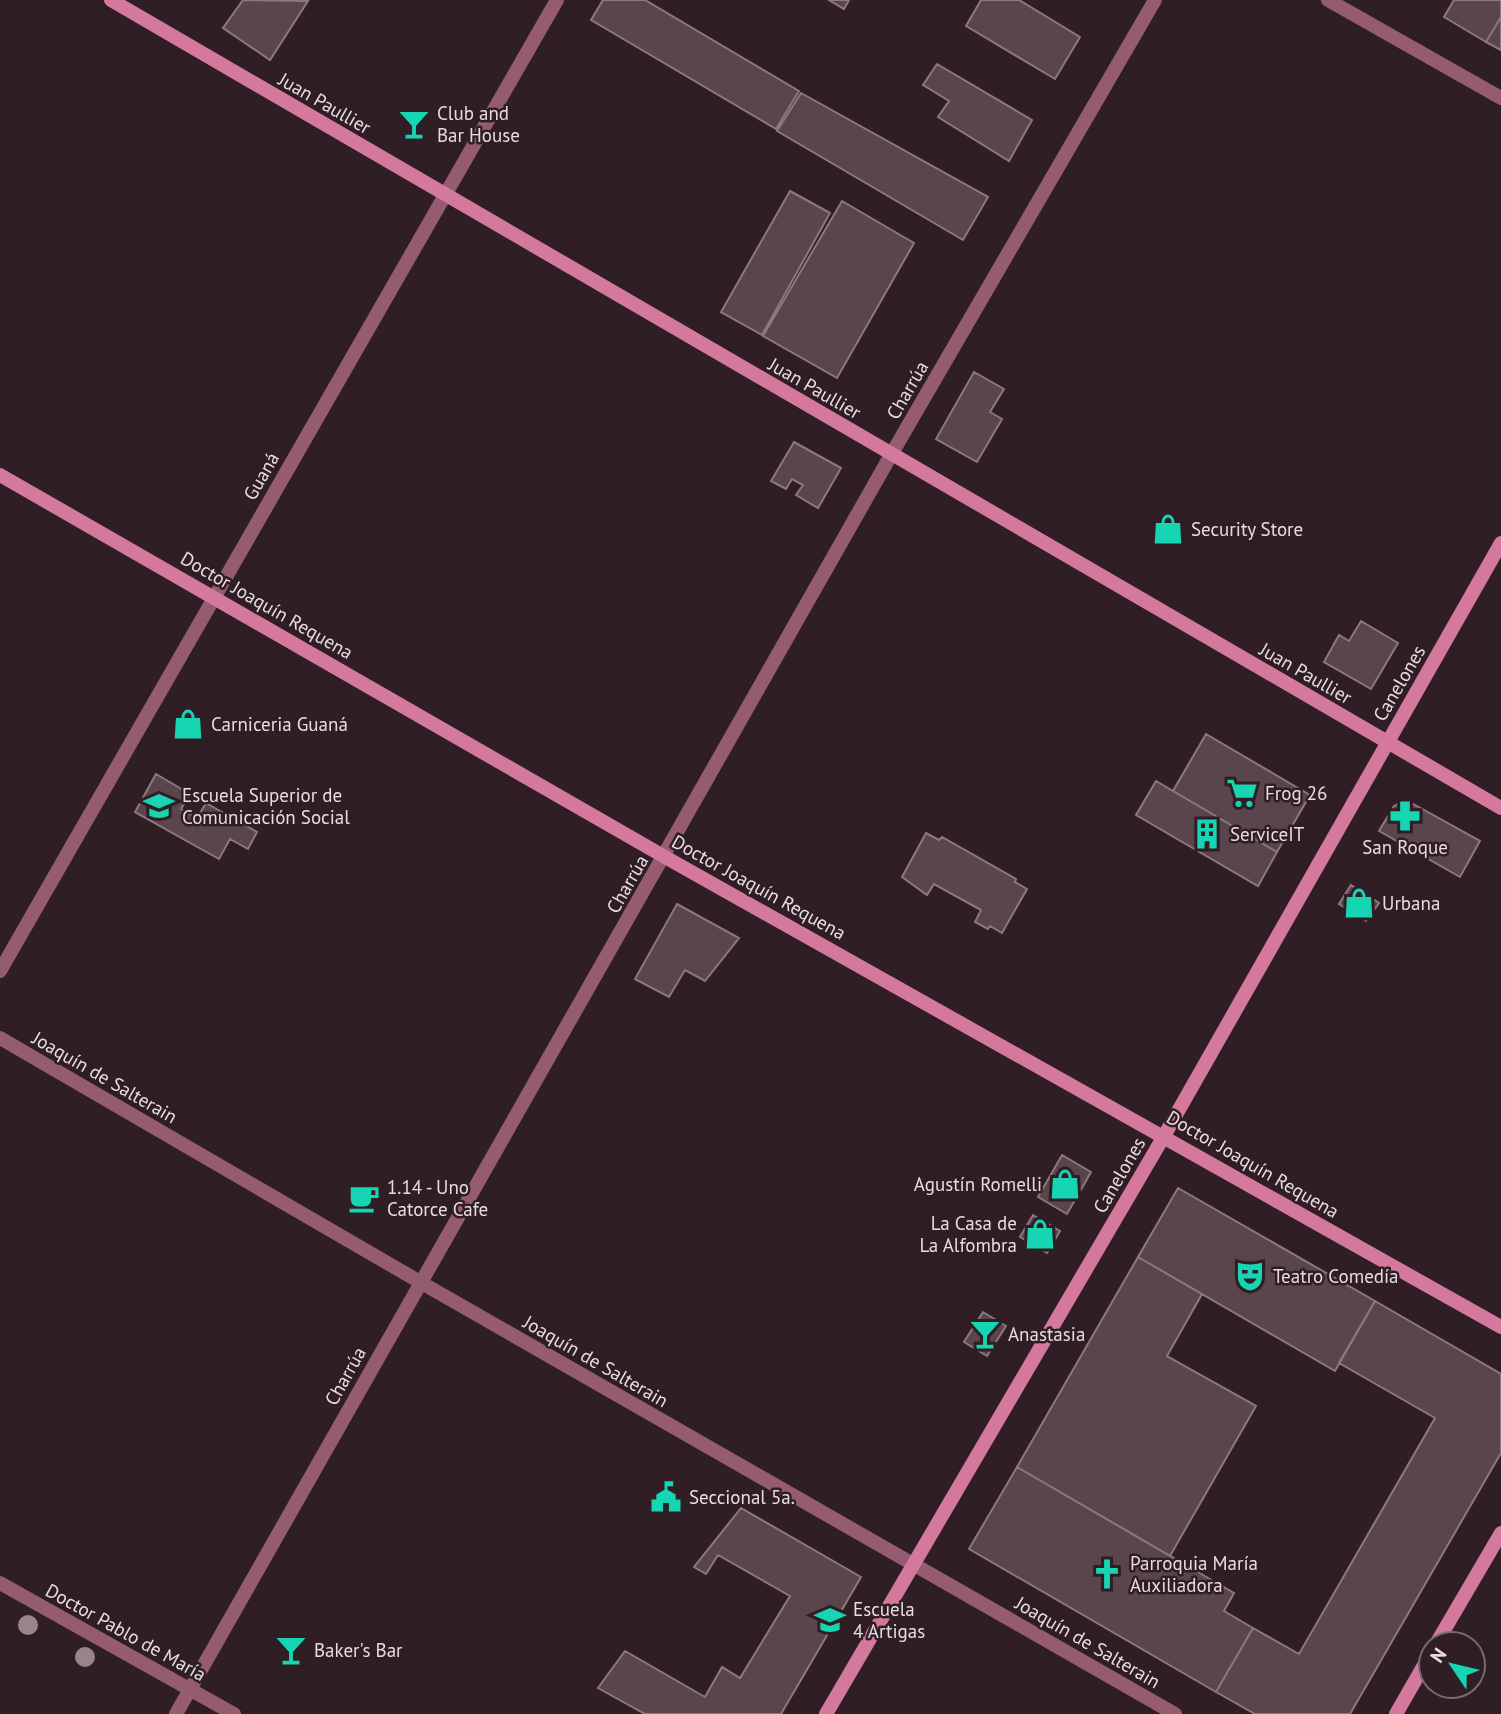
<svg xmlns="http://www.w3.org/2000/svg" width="1501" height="1714" font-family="'PT Sans',sans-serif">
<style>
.building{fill:#5a454c;stroke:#8e777f;stroke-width:2}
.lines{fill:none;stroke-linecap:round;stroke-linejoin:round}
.street{stroke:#955b71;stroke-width:14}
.secondary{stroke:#d5789e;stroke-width:14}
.tree{fill:#9a848b}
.labels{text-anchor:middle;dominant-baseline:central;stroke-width:5;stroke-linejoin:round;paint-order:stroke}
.street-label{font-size:19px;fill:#e9dce0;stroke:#301e25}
.poi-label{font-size:19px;fill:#e9dce0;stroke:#301e25;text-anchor:start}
</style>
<rect width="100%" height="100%" fill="#301e25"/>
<path class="building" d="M243 0 308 1 270 60 223 28Z
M603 0H645L799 91 776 129 591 20Z
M829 0H849L844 9Z
M981 0H1019L1080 37 1055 79 966 26Z
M1454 0H1501V17L1486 42 1444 17Z
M1501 17V50L1486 42Z
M937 64 1032 120 1009 161 938 117 949 101 923 85Z
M801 93 988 197 963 240 777 131Z
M790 191 830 213 762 335 721 312Z
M842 201 914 243 837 378 763 336Z
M974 372 1004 389 990 412 1002 419 977 462 936 439Z
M794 442 841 468 818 508 796 495 803 485 792 479 786 489 771 481Z
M1361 621 1398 643 1371 689 1324 662 1339 635 1349 641Z
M1206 734 1310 795 1277 852 1173 791Z
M156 774 190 794 181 809 197 818 206 803 257 832 248 849 230 839 219 859 135 812Z
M1156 781 1277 852 1258 886 1136 815Z
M1406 800 1480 841 1460 877 1379 831 1394 806Z
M926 833 939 840 942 837 1016 879 1015 882 1027 889 1002 933 990 926 988 929 975 922 981 910 934 884 927 895 902 877Z
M1351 885 1379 903 1366 921 1339 904Z
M677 904 739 938 705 981 685 970 669 997 635 979Z
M1062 1155 1091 1172 1067 1214 1038 1197Z
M1178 1188 1375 1301 1335 1371 1138 1257Z
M1033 1215 1060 1231 1047 1253 1020 1237Z
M1138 1257 1202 1294 1167 1356 1256 1406 1170 1556 1017 1467Z
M1375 1301 1501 1374V1453L1350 1714H1255L1216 1692 1253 1628 1299 1654 1435 1418 1339 1363Z
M983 1312 1006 1326 987 1356 964 1342Z
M1017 1467 1234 1593 1224 1611 1253 1628 1216 1692 969 1549Z
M741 1508 861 1577 781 1714H645L598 1688 625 1651 705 1697 722 1667 740 1678 790 1596 718 1555 706 1574 694 1567Z"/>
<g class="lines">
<path class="street" d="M1328 0 1501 98
M0 971 557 0
M0 1038 420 1282 1175 1714
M0 1583 234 1714
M176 1714 891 455 1155 0"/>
<path class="secondary" d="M111 0 1501 808
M0 475 665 857 1501 1327
M1436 1644 1501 1533
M826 1714 1164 1136 1501 543
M1396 1714 1431 1653"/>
</g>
<g class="tree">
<circle cx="28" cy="1625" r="10"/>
<circle cx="85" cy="1657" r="10"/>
</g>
<defs>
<g id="bar-bare" transform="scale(2.415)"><path d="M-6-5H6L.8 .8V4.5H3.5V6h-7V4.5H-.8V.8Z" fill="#16d5b3" stroke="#301e25" stroke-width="2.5" paint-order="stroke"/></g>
<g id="shop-bare" transform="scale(2.415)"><path d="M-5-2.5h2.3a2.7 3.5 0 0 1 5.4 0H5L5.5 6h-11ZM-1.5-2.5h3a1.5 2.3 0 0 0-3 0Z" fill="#16d5b3" stroke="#301e25" stroke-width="2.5" paint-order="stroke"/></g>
<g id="supermarket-bare" transform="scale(2.415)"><path d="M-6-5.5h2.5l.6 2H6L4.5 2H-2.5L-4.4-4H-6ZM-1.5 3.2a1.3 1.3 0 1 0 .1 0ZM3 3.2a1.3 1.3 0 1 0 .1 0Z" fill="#16d5b3" stroke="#301e25" stroke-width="2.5" paint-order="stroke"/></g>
<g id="school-bare" transform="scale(2.415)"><path d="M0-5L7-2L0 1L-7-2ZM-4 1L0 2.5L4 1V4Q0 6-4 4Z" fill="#16d5b3" stroke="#301e25" stroke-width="2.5" paint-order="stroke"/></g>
<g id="pharmacy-bare" transform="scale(2.415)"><path d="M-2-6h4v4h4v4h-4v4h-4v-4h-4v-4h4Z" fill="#16d5b3" stroke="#301e25" stroke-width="2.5" paint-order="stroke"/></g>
<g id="building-bare" transform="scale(2.415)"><path d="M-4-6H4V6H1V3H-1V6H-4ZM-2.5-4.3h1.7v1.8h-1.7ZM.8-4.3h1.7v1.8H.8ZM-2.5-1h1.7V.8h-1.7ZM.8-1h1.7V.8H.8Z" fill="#16d5b3" stroke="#301e25" stroke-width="2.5" paint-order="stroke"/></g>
<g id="cafe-bare" transform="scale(2.415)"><path d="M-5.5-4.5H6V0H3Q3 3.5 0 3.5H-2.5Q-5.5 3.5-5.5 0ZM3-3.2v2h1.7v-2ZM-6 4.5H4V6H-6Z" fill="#16d5b3" stroke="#301e25" stroke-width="2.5" paint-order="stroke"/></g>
<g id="theatre-bare" transform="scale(2.415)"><path d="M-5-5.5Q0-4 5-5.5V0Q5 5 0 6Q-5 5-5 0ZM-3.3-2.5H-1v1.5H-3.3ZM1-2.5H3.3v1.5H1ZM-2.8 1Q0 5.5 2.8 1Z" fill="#16d5b3" stroke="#301e25" stroke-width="2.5" paint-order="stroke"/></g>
<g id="civic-bare" transform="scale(2.415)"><path d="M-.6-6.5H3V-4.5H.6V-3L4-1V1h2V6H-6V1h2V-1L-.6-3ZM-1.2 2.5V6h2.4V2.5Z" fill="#16d5b3" stroke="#301e25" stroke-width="2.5" paint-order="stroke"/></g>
<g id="church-bare" transform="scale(2.415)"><path d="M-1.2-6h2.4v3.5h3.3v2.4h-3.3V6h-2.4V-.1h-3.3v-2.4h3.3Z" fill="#16d5b3" stroke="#301e25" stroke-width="2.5" paint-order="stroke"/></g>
</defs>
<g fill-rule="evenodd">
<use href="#bar-bare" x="414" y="124"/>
<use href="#shop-bare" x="1168" y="529"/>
<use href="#shop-bare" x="188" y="724"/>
<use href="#supermarket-bare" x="1242" y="793"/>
<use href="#school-bare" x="159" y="806"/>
<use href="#pharmacy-bare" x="1405" y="816"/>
<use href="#building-bare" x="1207" y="834"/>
<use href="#shop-bare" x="1359" y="903"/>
<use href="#shop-bare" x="1065" y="1184"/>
<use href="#cafe-bare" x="364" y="1198"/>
<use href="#shop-bare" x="1040" y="1234"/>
<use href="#theatre-bare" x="1250" y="1276"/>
<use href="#bar-bare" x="985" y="1334"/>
<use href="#civic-bare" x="666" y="1497"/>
<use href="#church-bare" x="1107" y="1574"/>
<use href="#school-bare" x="830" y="1620"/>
<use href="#bar-bare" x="291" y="1650"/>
</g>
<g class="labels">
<g class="street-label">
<text transform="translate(325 103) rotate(30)">Juan Paullier</text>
<text transform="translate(815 388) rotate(30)">Juan Paullier</text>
<text transform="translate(907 390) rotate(-60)">Charrúa</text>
<text transform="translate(261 476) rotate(-60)">Guaná</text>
<text transform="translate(267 605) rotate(30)">Doctor Joaquín Requena</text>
<text transform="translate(1306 673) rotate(30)">Juan Paullier</text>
<text transform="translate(1399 683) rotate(-60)">Canelones</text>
<text transform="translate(627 884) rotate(-60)">Charrúa</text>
<text transform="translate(759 887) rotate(29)">Doctor Joaquín Requena</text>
<text transform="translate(105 1077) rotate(30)">Joaquín de Salterain</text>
<text transform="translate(1253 1164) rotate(30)">Doctor Joaquín Requena</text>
<text transform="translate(1119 1175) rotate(-60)">Canelones</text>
<text transform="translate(596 1361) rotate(30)">Joaquín de Salterain</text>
<text transform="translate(345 1376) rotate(-61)">Charrúa</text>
<text transform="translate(126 1632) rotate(29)">Doctor Pablo de María</text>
<text transform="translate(1088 1642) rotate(30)">Joaquín de Salterain</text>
</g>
<g class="poi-label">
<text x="437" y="113">Club and<tspan x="437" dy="22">Bar House</tspan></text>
<text x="1191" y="529">Security Store</text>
<text x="211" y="724">Carniceria Guaná</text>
<text x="1265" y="793">Frog 26</text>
<text x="182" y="795">Escuela Superior de<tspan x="182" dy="22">Comunicación Social</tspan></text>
<text x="1230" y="834">ServiceIT</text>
<text x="1405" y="847" text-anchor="middle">San Roque</text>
<text x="1382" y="903">Urbana</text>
<text x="1042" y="1184" text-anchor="end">Agustín Romelli</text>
<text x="387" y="1187">1.14 - Uno<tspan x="387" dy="22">Catorce Cafe</tspan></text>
<text x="1017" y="1223" text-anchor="end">La Casa de<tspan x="1017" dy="22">La Alfombra</tspan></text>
<text x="1273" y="1276">Teatro Comedía</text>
<text x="1008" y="1334">Anastasia</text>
<text x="689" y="1497">Seccional 5a.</text>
<text x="1130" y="1563">Parroquia María<tspan x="1130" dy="22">Auxiliadora</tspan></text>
<text x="853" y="1609">Escuela<tspan x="853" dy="22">4 Artigas</tspan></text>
<text x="314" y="1650">Baker's Bar</text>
</g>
</g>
<g transform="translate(1452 1665) rotate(305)"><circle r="33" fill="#301e25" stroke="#7a6a70" stroke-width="2"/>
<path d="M0-5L12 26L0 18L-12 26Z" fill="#16d5b3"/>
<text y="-10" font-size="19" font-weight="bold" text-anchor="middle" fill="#e9dce0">N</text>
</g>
</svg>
